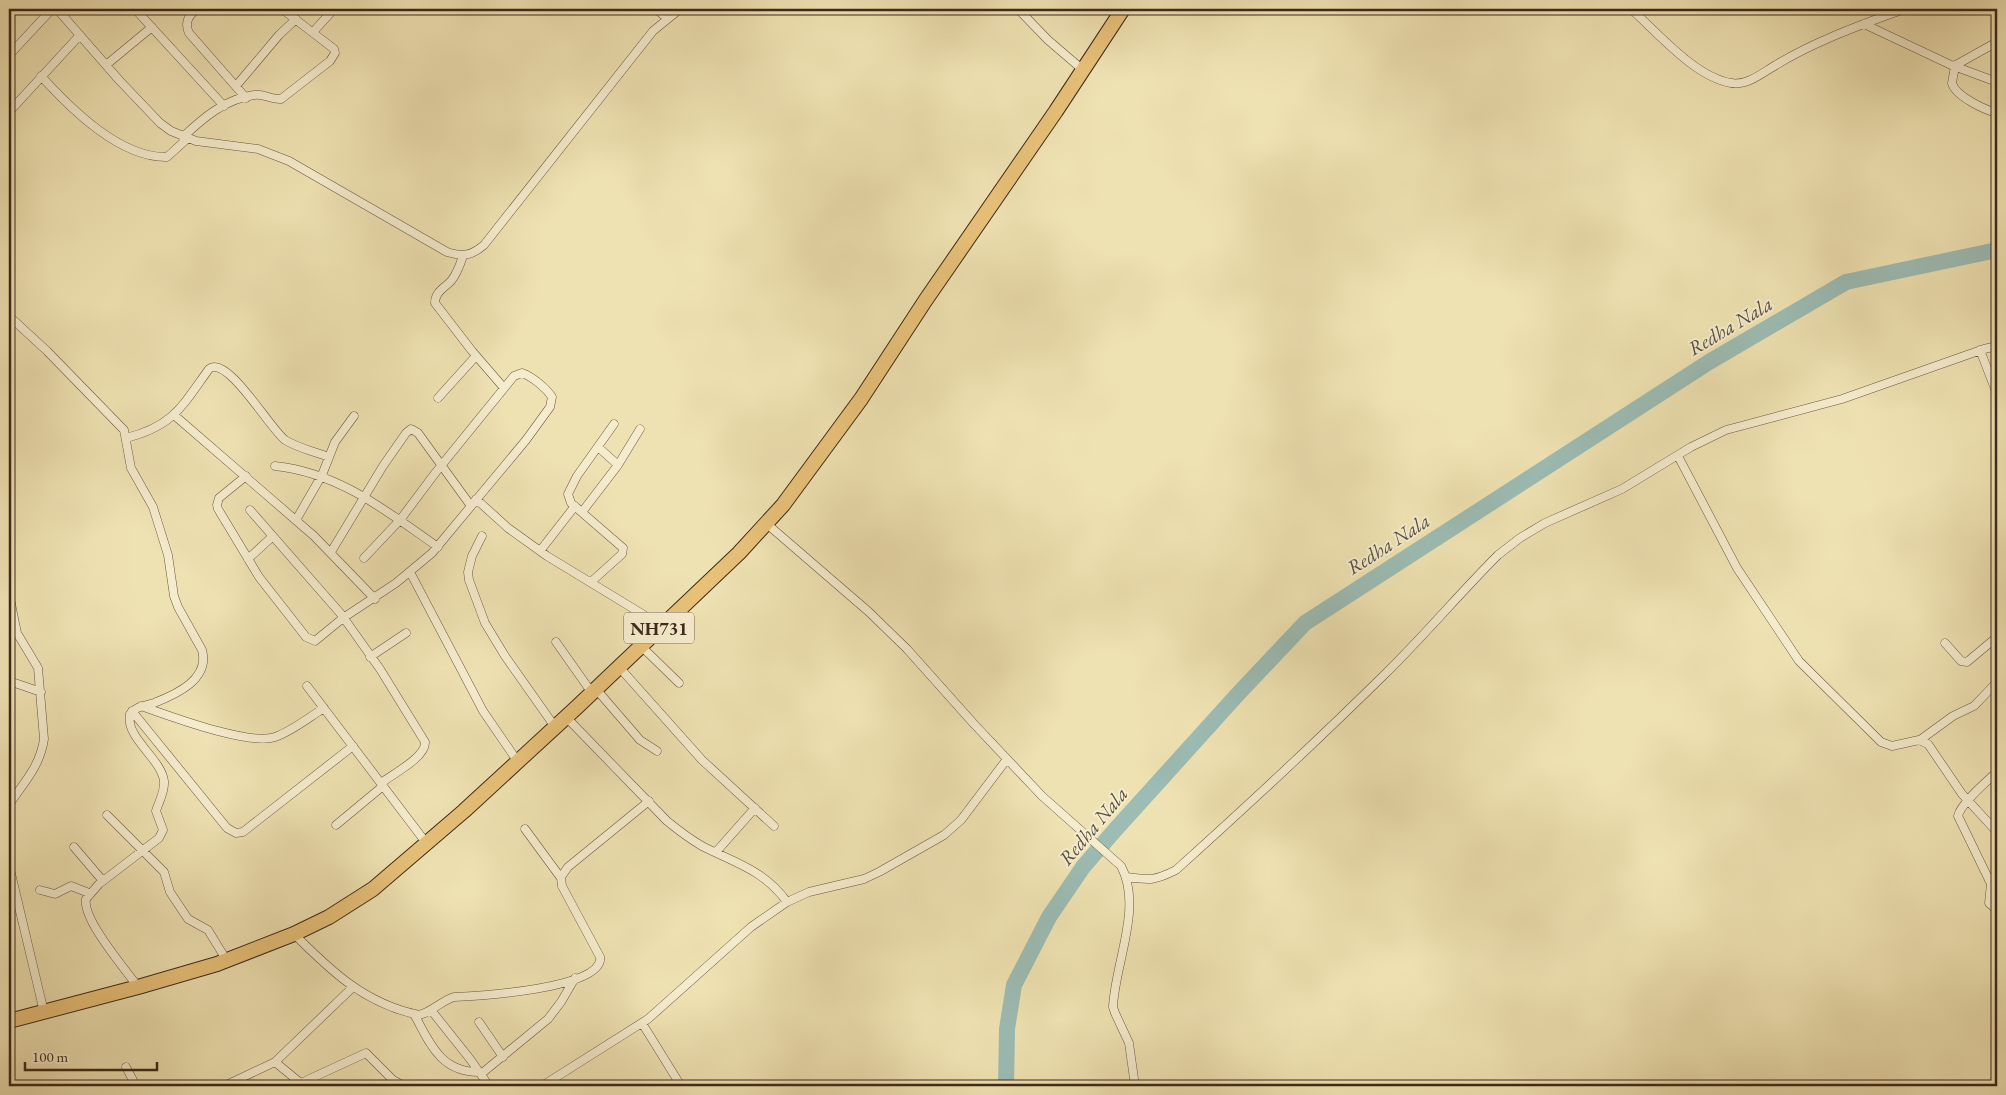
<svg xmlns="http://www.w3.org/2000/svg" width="2006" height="1095" font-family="'EB Garamond',serif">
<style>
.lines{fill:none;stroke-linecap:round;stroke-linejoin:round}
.river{stroke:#9cbcb4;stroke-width:16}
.street-casing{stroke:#6a5741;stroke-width:9}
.highway-casing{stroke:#3d291b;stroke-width:16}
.street{stroke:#f5eccd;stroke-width:8}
.highway{stroke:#e8c179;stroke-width:14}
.labels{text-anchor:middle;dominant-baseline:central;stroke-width:4;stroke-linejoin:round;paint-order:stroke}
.shield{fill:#f5eccd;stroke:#746450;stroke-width:1}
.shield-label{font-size:18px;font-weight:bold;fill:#3d291b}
.water-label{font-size:20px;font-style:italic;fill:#554e41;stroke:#f5eccd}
</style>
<rect width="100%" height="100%" fill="#efe2b2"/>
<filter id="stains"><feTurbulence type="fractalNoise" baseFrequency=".004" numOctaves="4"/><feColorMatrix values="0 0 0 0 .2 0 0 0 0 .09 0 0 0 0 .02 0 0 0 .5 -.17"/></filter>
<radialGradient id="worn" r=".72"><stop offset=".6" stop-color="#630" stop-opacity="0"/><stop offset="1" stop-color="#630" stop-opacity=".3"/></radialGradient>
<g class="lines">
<path class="river" d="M1006 1086 1007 1029 1014 985 1049 917 1083 867 1115 830 1237 695 1305 623 1709 362 1846 282 1997 250"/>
<g class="street-casing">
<path id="street" d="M57 9 119 80 160 123 171 131 196 141 258 149 289 161 447 252C463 257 471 256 484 245L653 31 680 9
M135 9 224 106
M196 9C189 16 184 22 189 33L246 98
M656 9 667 18
M1018 9 1048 40 1083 70
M1631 9C1658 33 1695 77 1731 83 1747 86 1762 73 1776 65 1815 41 1861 25 1904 9
M1864 24 1951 65 1997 82
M313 32 334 9
M12 52 52 9
M106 65 152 27
M1954 66 1997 42
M1955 66 1952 83C1955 96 1985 110 1997 113
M41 76C71 109 120 158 167 157L188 138
M236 86 279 35 296 19
M9 112 80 35
M183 137C203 118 225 99 254 95 263 93 271 100 281 99L330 61 335 53 334 49 282 9
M463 256C460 265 457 274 451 281 444 288 435 292 435 303L472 351 504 388
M9 316 47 351 124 430 131 468 153 507 168 555 174 596 178 607 202 650C210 679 177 694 154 703 145 706 136 706 130 714 125 738 161 758 164 781 165 792 159 801 156 811L163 830 159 838 99 884 86 899C82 919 125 969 138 987
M1980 350 1997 394
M438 398 476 356
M174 415 314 536 375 599
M126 438C174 426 182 406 209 369 227 354 270 429 285 440 298 448 315 452 329 457
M598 447 618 465
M1678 456 1737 568 1799 661 1881 742 1892 746 1919 740 1928 744 1962 794 1997 832
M275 466C340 473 386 511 438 547
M246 476 219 498 217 505 218 509 259 577 306 637 315 641 343 618 396 583 432 553 526 440 550 407 552 397C546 388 533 377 522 373L514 376 436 472 400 520 364 558
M476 499 508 528 547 556 662 626
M250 510 341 614 380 669 425 742C426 757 393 774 381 783
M582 512 618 465 640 429
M296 520 322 475 335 442 354 416
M767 524 869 612 907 649 974 724 1042 796 1121 866C1143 907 1115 963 1113 1007L1115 1013 1129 1043 1135 1086
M482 536 472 556 468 572 469 580 485 623 505 656 555 727
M540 551 575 506
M331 552 383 466 406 433 411 429 418 433 471 506
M248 559 273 536
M410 572 483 711 518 762
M591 582 622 554 623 548 571 503 568 494 577 476 614 424
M9 594 17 633 38 668 44 739C40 767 23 783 9 805
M556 642 592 693
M1945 643 1961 661 1967 662 1997 637
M641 646 679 683
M370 657 406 633
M619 667 702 760 774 826
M9 681 41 692
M307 686 427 844
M596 689 640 740 657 751
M141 706C170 716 249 746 275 737 292 731 308 718 324 708
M132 711 227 828 236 833 243 832 353 746
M566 717 667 821C678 830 690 839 702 846 735 863 764 870 787 902
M1920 740 1953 716 1974 706 1997 682
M1997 772C1987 781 1961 803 1958 816L1991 884 1989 903 1997 910
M107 815 164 872 170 892 188 919 208 930 227 961
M336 825 383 786
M525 829 561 878
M74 847 103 881
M716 852 755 808
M9 865 44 1012
M1126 877C1150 880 1154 881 1176 870 1246 807 1316 742 1383 676 1423 637 1459 594 1498 555L1520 538 1545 523 1622 489 1691 447 1726 430 1842 399 1984 349 1997 346
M40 890 55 894 71 886 89 893
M294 934C331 971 365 1004 419 1015 432 1012 441 1001 454 997 476 996 605 989 600 957L562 886 561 877 568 867 649 801
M431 1010 470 1059 489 1086
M414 1014C430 1043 440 1072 479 1072
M479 1022 503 1057
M642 1023 681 1086
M275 1062 303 1085
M126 1067 136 1086
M481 1074 548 1019 561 1002 575 978
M301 1083 366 1053 393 1080 404 1086
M224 1086 275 1062 353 987
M542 1086 648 1019 751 927 787 902 809 892 864 879 879 872 944 835 961 820 1007 759"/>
</g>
<g class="highway-casing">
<path id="highway" d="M9 1021 138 987 217 964 294 934 329 917 373 889 464 811 577 707 739 553 783 505 861 399 925 301 1056 111 1123 9"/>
</g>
<use href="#street" class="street"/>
<use href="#highway" class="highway"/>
</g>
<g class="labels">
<rect class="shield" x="624" y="612.5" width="70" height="31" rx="4"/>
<g class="shield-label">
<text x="659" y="628">NH731</text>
</g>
<g class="water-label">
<text transform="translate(1730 326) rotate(-31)">Redha Nala</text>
<text transform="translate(1388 544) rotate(-33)">Redha Nala</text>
<text transform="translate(1093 826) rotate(-50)">Redha Nala</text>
</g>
</g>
<rect width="2006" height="1095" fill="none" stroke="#efe2b2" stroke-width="30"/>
<rect x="10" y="10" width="1986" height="1075" fill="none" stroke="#3d291b" stroke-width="2.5"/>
<rect x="15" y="15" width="1976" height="1065" fill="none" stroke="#3d291b"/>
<path d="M25 1062v8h132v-8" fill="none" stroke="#3d291b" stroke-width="2.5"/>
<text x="32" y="1062" font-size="15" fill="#3d291b" stroke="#f5eccd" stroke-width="4" paint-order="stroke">100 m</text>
<rect width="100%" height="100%" filter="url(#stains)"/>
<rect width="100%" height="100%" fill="url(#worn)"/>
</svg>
